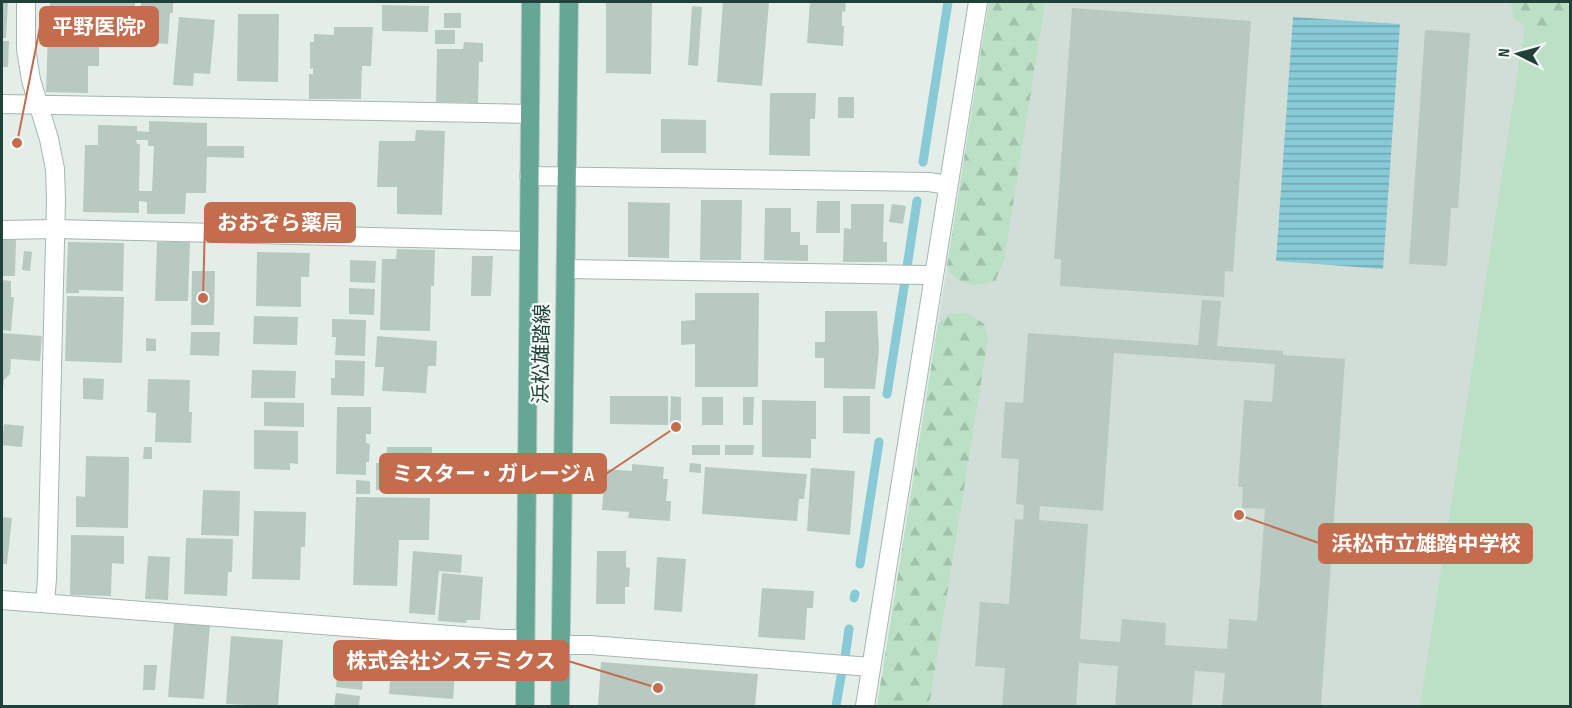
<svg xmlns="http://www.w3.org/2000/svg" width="1572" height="708" font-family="'Sofia Sans Condensed','Noto Sans JP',sans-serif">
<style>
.built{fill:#d1ded8}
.forest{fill:url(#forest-firs)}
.pitch{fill:#bbe0c5}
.water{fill:url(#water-rules)}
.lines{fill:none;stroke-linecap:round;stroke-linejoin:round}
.stream{stroke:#88cad6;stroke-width:9}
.building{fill:#b8c9c2;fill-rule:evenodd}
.minor-casing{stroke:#a5b6b0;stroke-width:20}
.major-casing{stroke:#c1cac7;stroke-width:20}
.minor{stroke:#fff;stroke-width:18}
.major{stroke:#65a695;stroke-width:18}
.labels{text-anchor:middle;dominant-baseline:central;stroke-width:4.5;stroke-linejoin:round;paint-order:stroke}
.street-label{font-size:20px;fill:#214038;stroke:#f4faf7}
.leader{fill:none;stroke:#c46d4e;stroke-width:2}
.callout-dot{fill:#c46d4e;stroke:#f4faf7;stroke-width:2}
.callout{fill:#c46d4e;stroke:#c46d4e;stroke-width:2}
.callout-label{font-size:21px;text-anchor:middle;font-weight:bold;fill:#fff}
</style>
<defs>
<pattern id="forest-firs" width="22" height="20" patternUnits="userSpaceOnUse" patternTransform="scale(1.5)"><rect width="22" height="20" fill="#bbe0c5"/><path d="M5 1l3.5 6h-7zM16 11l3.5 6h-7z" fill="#a0c1aa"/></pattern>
<pattern id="water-rules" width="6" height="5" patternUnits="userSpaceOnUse" patternTransform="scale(1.5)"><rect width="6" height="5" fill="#88cad6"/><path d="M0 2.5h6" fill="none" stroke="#6fa5af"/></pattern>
</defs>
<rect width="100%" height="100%" fill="#e3eee9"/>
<path class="built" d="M989 2H1570V706H877Z"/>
<path class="forest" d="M989 2H1045L1004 261 995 281C973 287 959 288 947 266Z
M1512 2H1570V30L1525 26 1515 20 1511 8Z
M968 313 984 324 988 339 929 706H877L938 324 949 314Z"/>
<path class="pitch" d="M1525 26 1570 30V706H1420Z"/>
<path class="water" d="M1293 17 1400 24 1383 269 1276 261Z"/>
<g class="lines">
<path class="stream" d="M923 162 948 2
M907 267 917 201
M887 394 905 281
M860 564 879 442
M854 598 855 594
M845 657 849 629
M836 706 842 671"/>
</g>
<path class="building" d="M2 2H8L6 38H2Z
M50 2H135V15H129L128 33 78 30V23L49 22Z
M141 2H173V13H170L168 44 138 42Z
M606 2H652L651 74 606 73Z
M723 2H769L762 86 717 82Z
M810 2H846L845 12 842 11V26H844L843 46 807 43Z
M382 5 429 6 428 32 382 31Z
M692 6 702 7 698 66 688 65Z
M1072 8 1251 21 1233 272 1225 271 1224 297 1060 286 1061 259H1054Z
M444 13H461V28H444Z
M238 14H279L278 82 237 81Z
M179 17 215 20 210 74 194 73 193 86 173 85Z
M334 27H373L371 66H362L361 99H309V74H313V68L310 69V42H314V34L334 35Z
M435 30H455V44H435Z
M1425 30 1470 33 1458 208H1451L1447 266 1409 264Z
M48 34 99 35V66H88V93L46 92Z
M2 41H9L8 67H2Z
M464 42 483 43V62H479L478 103 436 102 437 49H463Z
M770 93H816L815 119H810V156L769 155Z
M838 97H854V118H838Z
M661 119 706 120V153H661Z
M149 121 207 123V146H244V158L207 157 206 193H186L185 214H147V202L139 201V213L83 212 85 145H98V125L137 126V131L149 132ZM136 140H148V146H154L152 191H139L140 144H137Z
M416 130 445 131 442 215 397 214V187H377L379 141H415Z
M701 200H742L741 260H700Z
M817 201H840V233H816Z
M628 202 670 203 669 258 628 257Z
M851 204H884L883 242H887V262H843L844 228 851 229Z
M892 204 906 206 903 224 889 222Z
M765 208H791V232H800V245H808V261L764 260Z
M2 240H16L15 276H2Z
M68 242 124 243 123 291 79 290V293H66Z
M157 242H190L188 301H155Z
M397 249 435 250 434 286H431L430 331 380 330 382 259H396Z
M24 251 32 252 30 271 22 270Z
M257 252 310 253 309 277H301V307L256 306Z
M472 256H493L491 296H471Z
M350 260 376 261 375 283 350 282Z
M192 271H215L214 325H191Z
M2 280 11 281V297H14L11 331 2 330Z
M349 288 375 289 374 315 349 314Z
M695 293H759L758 387H695V344L681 345V321L695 320Z
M67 296 124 297 122 363 65 361Z
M1202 300 1221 301 1217 346 1283 351V355L1345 359 1321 706H1222L1225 673 1195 671 1192 706H1115L1118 666 1079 663 1076 706H1002L1005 668 975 666 980 602 1009 604 1015 519 1023 520 1024 505 1016 504 1019 459 1001 458 1005 402 1023 403 1028 333 1198 345ZM1114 353 1275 364 1272 402 1244 400 1238 487H1243L1242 508 1265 509 1257 621 1229 619 1227 649 1165 645 1166 623 1122 619 1120 642 1080 639 1088 524 1039 520 1040 506 1103 511Z
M825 311H877L879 350 875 389 824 388V358H815V342H825Z
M254 316 298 317 297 345 253 344Z
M332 319 366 320 365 356 335 355 336 337H332Z
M191 332H220L219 356 190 355Z
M2 333 42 336 40 361 11 359 10 374 4 380 3 389H2Z
M377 336 437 341 436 366H428L426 393 382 391 384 367H375Z
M146 338 156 339V351H146Z
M335 360 365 361 364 396 331 395V378H335Z
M252 370 296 371 295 398H251Z
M83 378 104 379 103 400 83 399Z
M148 379 190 380 189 412H192L191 443 155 442 156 413 147 412Z
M610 396H668V425L610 424Z
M671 396 681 397V425H670Z
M843 396H870V434L843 433Z
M702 397H723V425H702Z
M743 397H754L753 425H743Z
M762 400 816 401V439H811V458L762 457Z
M264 402 304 403V427L264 426Z
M337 407H371V434H366V443L370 444 369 462H366V475L336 474Z
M4 424 24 426 22 447 2 445Z
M254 430 298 431V464L290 463V470L254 469Z
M692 445H720V455H692Z
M725 445H754L753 455H725Z
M144 447H152V459H143Z
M387 447H432L431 491 376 490V463H386Z
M86 456 129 457 128 528 76 527V496L85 497Z
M690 463 701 464V473L689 472Z
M632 464 664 467 663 479H668L666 501H671L670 521 628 518 629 512 602 510 605 469 632 471Z
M705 467 807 474 804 499H799L797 521 702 514Z
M811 468 855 471 850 535 807 531Z
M356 480 370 481V494H356Z
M203 490 240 491 239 536 201 535Z
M356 497 430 498 429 540H399L397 586 353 585Z
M254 511 306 512 305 547H301L300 580 252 579Z
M2 517 12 518 7 564H2Z
M71 535 124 536V564L112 563 111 596 70 595Z
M186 538 233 539 232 572H228L227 596 184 594Z
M413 551 462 555 461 573 439 571 435 615 409 613Z
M597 551H626V567L630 568 629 587H625V604H596Z
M148 556 170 557 168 600 145 599Z
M657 557 686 559 682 612 654 610Z
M442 573 483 577 480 620H467L466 623 438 621Z
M762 588 814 591 813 608H807L805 640 758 637Z
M174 622 210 625 204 699 168 697Z
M231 636 283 640 278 706 226 704Z
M393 642 457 647 453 699 389 694Z
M601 662 758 674 755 706H598Z
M144 665H157L155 690H143Z
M338 667 364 669 362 690 336 687Z
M336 693 360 696 359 706H334Z"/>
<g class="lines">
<g class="minor-casing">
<path id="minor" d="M26 2V49L31 80 49 139 55 169 56 199 47 579 45 603
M2 104 530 114
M529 176 929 182 948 185
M2 230 56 229 529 241
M566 269 924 275 934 276
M2 600 501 639H525
M561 645H590L871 667
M865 706 978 2"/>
</g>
<g class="major-casing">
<path id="major" d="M525 706 531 2
M560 706 569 2"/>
</g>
<use href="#minor" class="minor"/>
<use href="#major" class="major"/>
</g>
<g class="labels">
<g class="street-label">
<text transform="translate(542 354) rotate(-89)">浜松雄踏線</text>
</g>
</g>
<path class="leader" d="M17 143L40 27M203 298L205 222M676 427L606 474M1239 515L1319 543M658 688L568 661"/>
<g class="callout-dot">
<circle cx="17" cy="143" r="6"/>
<circle cx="203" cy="298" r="6"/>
<circle cx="676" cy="427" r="6"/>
<circle cx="1239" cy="515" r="6"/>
<circle cx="658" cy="688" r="6"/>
</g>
<g class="callout">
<rect x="40" y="7" width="118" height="39" rx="6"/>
<rect x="205" y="203" width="150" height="39" rx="6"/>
<rect x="380" y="454" width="226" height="39" rx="6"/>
<rect x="1319" y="524" width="213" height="39" rx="6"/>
<rect x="334" y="641" width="234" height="39" rx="6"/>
</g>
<g class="callout-label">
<text x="99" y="34">平野医院P</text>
<text x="280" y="230">おおぞら薬局</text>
<text x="493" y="481">ミスター・ガレージ A</text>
<text x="1426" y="551">浜松市立雄踏中学校</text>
<text x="451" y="668">株式会社システミクス</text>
</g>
<rect width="1572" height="708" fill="none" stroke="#214038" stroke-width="6"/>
<g transform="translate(1518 54) rotate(275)" stroke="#f4faf7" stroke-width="4.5" paint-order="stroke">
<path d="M0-4.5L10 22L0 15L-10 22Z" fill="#214038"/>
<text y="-9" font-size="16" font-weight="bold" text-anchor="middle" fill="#214038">N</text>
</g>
</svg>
